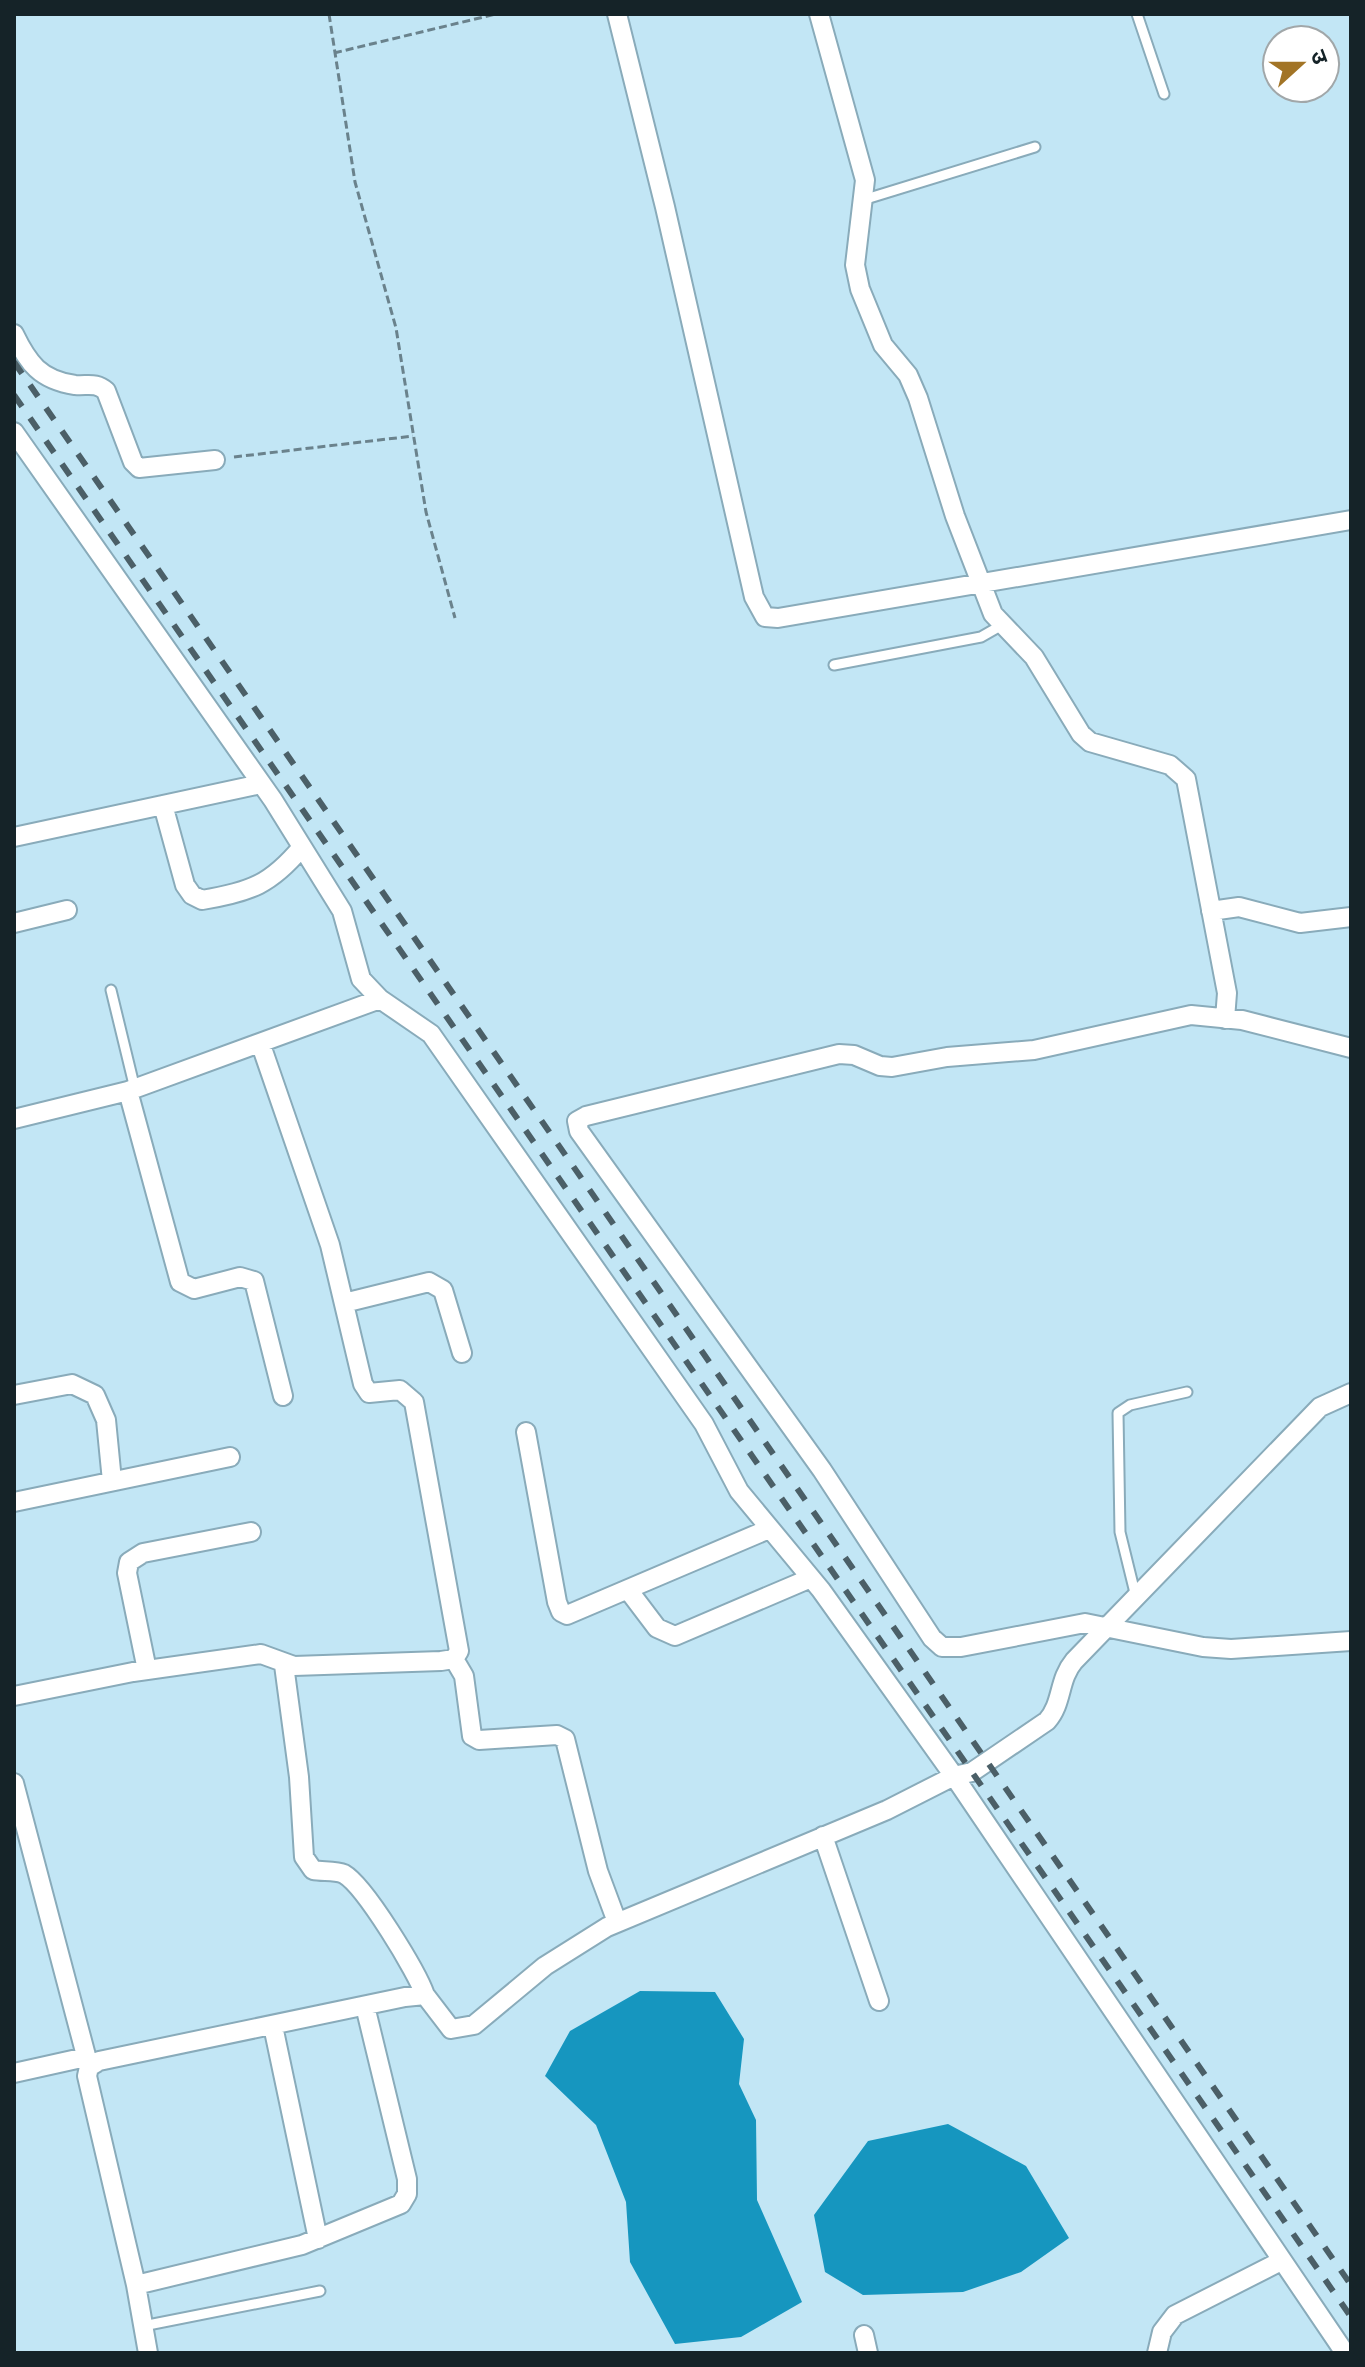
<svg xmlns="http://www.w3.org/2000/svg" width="1365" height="2367" font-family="'Titillium Web','Noto Sans Devanagari',sans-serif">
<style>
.water{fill:#1696bf}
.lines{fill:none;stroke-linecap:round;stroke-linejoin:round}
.service-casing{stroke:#89abba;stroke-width:13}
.minor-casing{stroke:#89abba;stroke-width:22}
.path{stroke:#6a828c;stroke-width:3;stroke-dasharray:8 4;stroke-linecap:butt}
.service{stroke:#fff;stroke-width:9}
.minor{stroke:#fff;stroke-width:18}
.rail{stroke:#4b5f67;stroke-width:6;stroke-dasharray:14 14;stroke-linecap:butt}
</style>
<rect width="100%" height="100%" fill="#c2e6f5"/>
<path class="water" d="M640 1991 715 1992 744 2039 739 2084 756 2120 757 2200 802 2302 741 2337 675 2344 630 2262 626 2202 596 2125 545 2076 570 2031Z
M948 2124 1026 2166 1069 2238 1021 2272 963 2292 863 2295 825 2272 814 2215 868 2141Z"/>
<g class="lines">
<g class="service-casing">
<path id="service" d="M1137 14 1164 94
M866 199 1035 147
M834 665 981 637 1002 625
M111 990 135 1089
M1136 1597 1120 1532 1118 1413 1130 1405 1187 1392
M143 2326 320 2291"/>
</g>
<g class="minor-casing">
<path id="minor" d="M617 14 665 207 754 597 765 617 778 618 1351 520
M819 14 865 180 855 265 860 289 883 345 908 375 918 398 955 516 993 614 1034 657 1081 734 1090 742 1170 765 1186 779 1227 993 1225 1019
M14 334C28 363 40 380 75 385 88 386 96 382 106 391L133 462 139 468 215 460
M14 432 273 800 342 911 361 979 380 999 431 1034 704 1424 739 1491 821 1590 954 1776 1345 2353
M163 805 185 885 192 895 202 900C251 892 271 884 302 847
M14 837 261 784
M1211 911 1239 907 1300 923 1351 917
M14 923 67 910
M1351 1048 1242 1020 1191 1015 1034 1050 947 1057 892 1067 880 1066 854 1055 839 1054 586 1116 577 1121 579 1131 822 1470 932 1638 942 1647H961L1085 1623 1203 1647 1231 1649 1351 1641
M128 1091 180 1282 194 1289 240 1277 254 1281 283 1396
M14 1119 128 1091 380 999
M344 1303 429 1282 443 1290 462 1353
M14 1395 72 1384 95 1395 106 1420 112 1481
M526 1432 557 1602 561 1612 567 1615 769 1529
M14 1502 230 1457
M629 1591 657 1628 675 1636 811 1578
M454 1659 464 1676 472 1736 479 1740 557 1735 565 1739 598 1871 617 1922
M284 1665 299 1777 304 1857 313 1870C322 1872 335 1870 344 1874 365 1886 417 1972 425 1995
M147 1670 127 1573 129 1562 143 1553 251 1532
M14 1696 133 1672 261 1654 294 1666 441 1661 454 1659 459 1651 414 1402 400 1390 369 1393 363 1384 330 1245 261 1045
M14 1783 89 2067
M823 1836 879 2001
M273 2026 318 2239
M14 2073 86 2057
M136 2285 302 2245 401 2204 407 2194V2179L365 2006
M864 2335 868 2353
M148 2353 136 2285 87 2076 89 2067 99 2061 405 1997 425 1995 451 2029 474 2025 545 1966 607 1927 887 1810 954 1776 972 1772 1047 1721C1063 1703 1058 1680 1074 1661L1320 1407 1351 1393
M1157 2353 1162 2332 1175 2315 1281 2261"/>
</g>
<path class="path" d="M329 14 355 182 396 328 426 512 455 618
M334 53 496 14
M234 457 413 436"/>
<use href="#service" class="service"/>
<use href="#minor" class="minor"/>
<path class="rail" d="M14 362 1351 2285
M14 395 1351 2317"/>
</g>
<rect width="1365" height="2367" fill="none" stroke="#152328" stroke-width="32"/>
<g transform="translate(1301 64) rotate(69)"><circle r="38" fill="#ffffff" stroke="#a1a7a9" stroke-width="2"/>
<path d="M0-6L14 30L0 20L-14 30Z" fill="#a27426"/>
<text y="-12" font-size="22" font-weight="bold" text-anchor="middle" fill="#152328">उ</text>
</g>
</svg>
